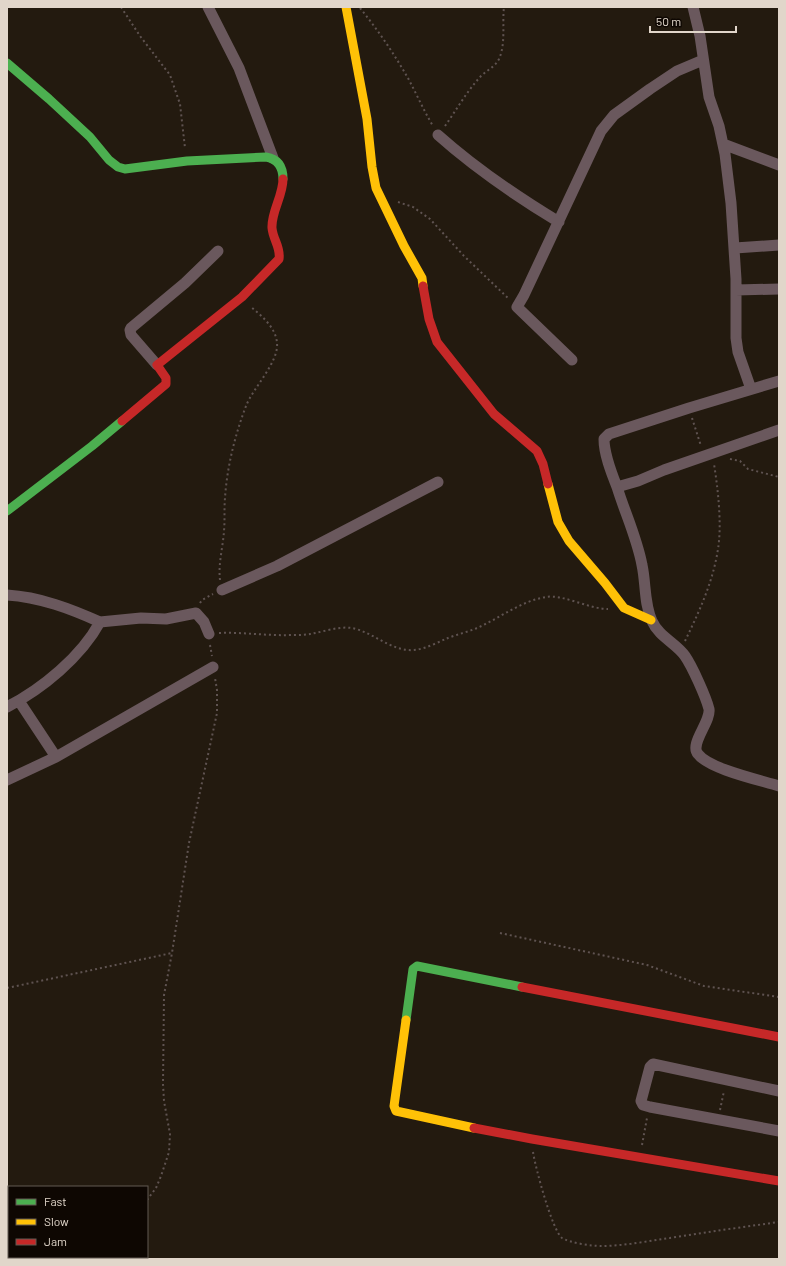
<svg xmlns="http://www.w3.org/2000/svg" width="786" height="1266" font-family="Barlow,sans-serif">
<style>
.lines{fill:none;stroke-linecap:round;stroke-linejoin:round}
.path{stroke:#5f5351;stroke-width:2;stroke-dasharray:2 3;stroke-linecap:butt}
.street{stroke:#6a585d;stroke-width:11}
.fast{stroke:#4caf50;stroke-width:9}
.slow{stroke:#ffc107;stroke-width:9}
.jam{stroke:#c62828;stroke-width:9}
</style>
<rect width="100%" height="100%" fill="#231a0f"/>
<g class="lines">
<path class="path" d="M121 7 140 36 170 75 180 104 185 148
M360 8C378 30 395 55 409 80 417 95 424 111 433 126
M445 126C457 109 467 91 481 76 487 70 495 67 499 59 506 43 502 24 504 7
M398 202 413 207 430 219 464 256 509 299
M692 418 701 446
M730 459 740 461 748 469 779 477
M220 580C218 564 223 547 224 531 225 520 224 509 225 498 227 467 235 435 246 406 253 388 279 362 277 343 276 328 262 316 251 307
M200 603 202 600 213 594
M219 633C243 632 267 636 292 635 298 635 304 635 310 634 323 632 338 626 352 628 373 632 392 652 414 650 426 649 438 642 448 638 458 634 468 632 477 628 500 618 521 601 546 597 563 594 589 609 608 609
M685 641C699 612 713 582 718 549 722 525 718 489 714 464
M210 645 212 656
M500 933 647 965 704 986 779 997
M7 988 172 953
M720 1110 724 1091
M642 1145 647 1118
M533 1152C535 1166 552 1230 562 1238 570 1243 592 1246 601 1246 624 1246 648 1241 670 1238 707 1232 743 1227 779 1222
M147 1200 156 1188 161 1176 169 1152 170 1134 164 1101 163 1084 164 995 172 953 189 843 217 713V690L215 678
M121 1259V1257"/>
<path class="street" d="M208 7 239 68 273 158
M693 7 700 36 709 97 719 126 725 154 731 203 736 279V338L738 352 751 389
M438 135C475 168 516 196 559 222
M723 144 779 165
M735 248 779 245
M736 290 779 289
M572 360 517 307 524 295 601 131 614 115 650 89 677 71 703 60
M157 365 131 335 130 330 131 328 185 283 218 251
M779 430 664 470 638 481 617 487C625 513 637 538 642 565 646 583 644 604 652 621 659 637 676 643 685 656 692 666 706 697 709 709 711 722 689 744 698 754 709 769 760 780 779 786
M617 487C611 472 604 454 604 439L609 434 689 408 779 381
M222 590 277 566 438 482
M7 595C40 597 71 609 100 622
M19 701 56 757
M7 707C42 689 81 657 100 622L141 618 166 619 196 613 204 622 209 634
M7 780 56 757 213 667
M779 1091 653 1064 650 1067 641 1101 643 1105 650 1107 779 1131"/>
<path class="fast" d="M7 63 49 99 90 137 109 160 118 167 125 169 187 161 266 157C278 159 283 167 283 179
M7 511 92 446 122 421
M406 1020 413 969 417 966 522 987"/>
<path class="slow" d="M346 7 367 119 372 167 376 188 404 246 422 278 423 286
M548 484 558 522 569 541 605 583 624 608 651 620
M406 1020 394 1106 396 1111 474 1128"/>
<path class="jam" d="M423 286 429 319 437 342 494 414 537 451 543 464 548 484
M122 421 166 384V378L157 365 242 297 279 259C281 247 273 240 272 228 271 212 283 196 283 179
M522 987 779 1037
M474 1128 532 1139 779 1181"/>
</g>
<rect width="786" height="1266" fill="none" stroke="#e1d6ca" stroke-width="16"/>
<rect x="8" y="1186" width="140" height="72" fill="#0e0702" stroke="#625a52"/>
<rect x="16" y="1199" width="20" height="6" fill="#4caf50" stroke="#625a52"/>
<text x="44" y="1206" font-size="12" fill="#e1d6ca">Fast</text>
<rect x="16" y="1219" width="20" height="6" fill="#ffc107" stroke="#625a52"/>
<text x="44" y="1226" font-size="12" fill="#e1d6ca">Slow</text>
<rect x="16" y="1239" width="20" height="6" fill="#c62828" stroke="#625a52"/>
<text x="44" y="1246" font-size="12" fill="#e1d6ca">Jam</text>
<path d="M650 26v6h86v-6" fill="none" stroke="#e1d6ca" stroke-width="2"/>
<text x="656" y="26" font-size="12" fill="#e1d6ca" stroke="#0e0702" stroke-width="3" paint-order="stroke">50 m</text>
</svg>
